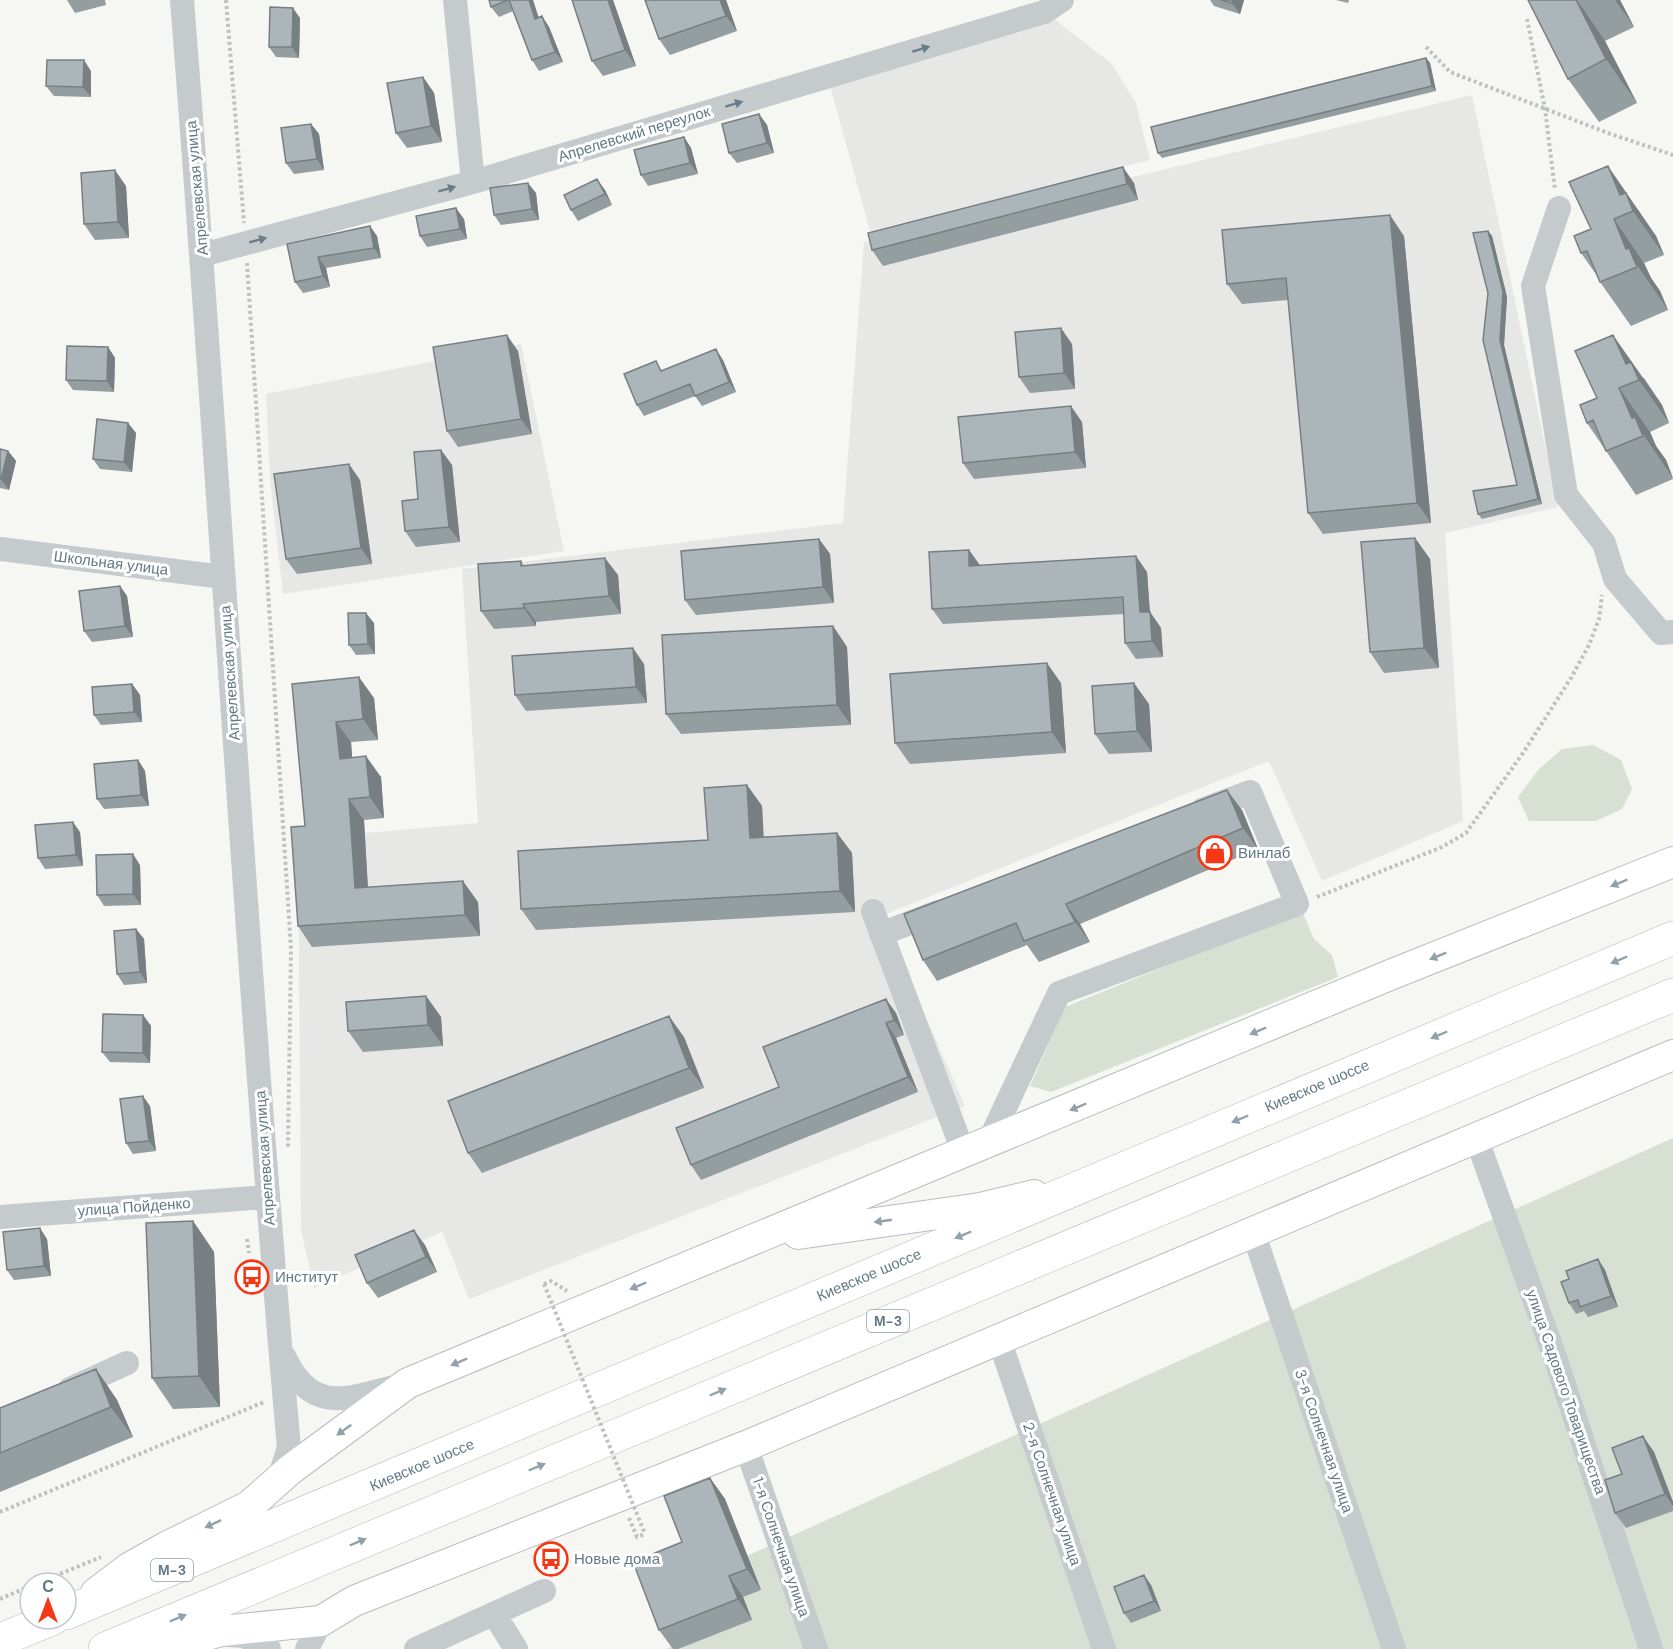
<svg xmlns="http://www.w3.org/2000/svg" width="1673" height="1649" font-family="'DM Sans',sans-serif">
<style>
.built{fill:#e7e8e6}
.green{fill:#d8dfd3}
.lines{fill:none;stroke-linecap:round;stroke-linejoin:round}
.major-casing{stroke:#b8bdc0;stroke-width:32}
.highway-casing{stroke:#b7bbbe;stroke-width:34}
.path{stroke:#bec1c3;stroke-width:4;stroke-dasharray:3 3;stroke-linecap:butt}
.minor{stroke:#c5cacc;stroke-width:24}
.major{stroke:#fff;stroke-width:30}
.highway{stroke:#fff;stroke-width:33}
.path-bridge{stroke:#bec1c3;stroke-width:4;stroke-dasharray:3 3;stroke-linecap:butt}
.wall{fill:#949da0}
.shaded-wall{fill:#787f82}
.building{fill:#acb6ba;stroke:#787f82;stroke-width:1.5}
.oneway{fill:#677d8a}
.oneway2{fill:#91a1aa}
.labels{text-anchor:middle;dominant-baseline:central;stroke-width:6;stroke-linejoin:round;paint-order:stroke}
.shield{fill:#fff;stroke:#91a1aa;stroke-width:1.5}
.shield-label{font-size:14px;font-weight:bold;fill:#627986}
.street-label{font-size:15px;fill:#627986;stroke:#fff}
.poi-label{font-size:15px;fill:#627986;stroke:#fff;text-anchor:start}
</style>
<rect width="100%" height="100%" fill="#f6f6f2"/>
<path class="built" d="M1053 18 1112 64 1136 103 1150 160 870 231 829 82Z
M1472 95 1558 507 1445 533 1463 821 1322 881 1269 761 881 916 965 1106 469 1299 442 1232 314 1288 301 1230 298 839 478 823 462 569 843 523 864 242Z
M521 344 564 551 283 594 270 480 266 394Z"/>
<path class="green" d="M1593 745 1621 760 1632 789 1622 809 1596 821H1529L1518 797 1539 769 1562 749Z
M1302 911 1314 939 1332 955 1338 977 1051 1092 1030 1086 1065 1007Z
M1673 1138V1649H666L682 1641 738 1560Z"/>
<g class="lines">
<g class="major-casing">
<path id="major" d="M798 1234 980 1208 1034 1195
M96 1593 129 1568 166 1547 249 1506 291 1469 408 1383 1390 975 1673 862
M157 1649 221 1631 321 1621 354 1601 746 1446 1673 1055"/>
</g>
<g class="highway-casing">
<path id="highway" d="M66 1613 1673 938
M0 1640 52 1619
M105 1649 1673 995"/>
</g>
<path class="path" d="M226 0 244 223
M1527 19 1545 109 1555 190
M1426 47 1450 72 1608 133 1673 155
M247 263 291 949 288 1148
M1317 897 1442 847 1466 833 1523 753 1571 678 1589 645 1599 619 1602 595
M247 1239 249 1253
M544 1284 551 1281 567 1291
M0 1512 264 1402
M629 1518 637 1537 645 1534
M38 1583 101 1557
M0 1599 30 1586"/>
<path class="minor" d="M182 0C220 482 246 966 289 1448L281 1472 274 1481
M455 0 473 182
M1559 208 1533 286 1566 495 1604 543 1615 579 1661 633 1673 632
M202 255 473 182 1044 12 1062 0
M0 549 223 577
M873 911 964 1154
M881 934 938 912
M1476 1137 1556 1360 1651 1649
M983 1147 991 1137 1059 993 1297 904 1250 792 1202 810
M0 1217 267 1197
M1253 1232 1394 1649
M999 1339 1104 1649
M284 1356C311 1415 347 1399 398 1386
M70 1389 127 1363
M746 1446 816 1649
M494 1614 516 1649
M228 1635 244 1636 269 1649
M307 1649 321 1621
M416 1649 544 1591"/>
<use href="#major" class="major"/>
<use href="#highway" class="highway"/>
<path class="path-bridge" d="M544 1284 645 1534"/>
</g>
<path class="wall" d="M67 0H105L106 5 75 13Z
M489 0H533L539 18 542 16 549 27 563 62 539 71 532 60 513 11 499 17 491 7Z
M572 0H613L636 66 603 76 592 61Z
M645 0H726L737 31 670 55 659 39Z
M1210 0H1244L1240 14 1214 6Z
M1336 0H1349L1348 3Z
M1528 0H1620L1634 27 1605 41 1637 103 1599 122 1568 79Z
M300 18 299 58 276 57 269 47Z
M1426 58 1430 63 1436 91 1162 158 1158 153Z
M91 71V97L54 96 46 86Z
M423 77 434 93 442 142 407 148 396 133Z
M759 114 767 125 774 153 737 163 729 153Z
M311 124 319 134 324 170 294 174 286 163Z
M684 137 691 148 698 174 648 186 641 175Z
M1569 182 1638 210 1656 236 1664 255 1644 263 1651 278 1660 291 1668 310 1631 326 1600 282 1598 277 1581 253 1591 229Z
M1134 183 1138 200 883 266 872 250 868 233Z
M126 186 129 238 95 240 84 224Z
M605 190 612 205 578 221 571 210Z
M536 193 539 220 501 225 494 215Z
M464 219 467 239 427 247 420 236Z
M1488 231 1492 236 1507 297 1504 345 1542 504 1482 519 1478 514 1517 485Z
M377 236 381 258 326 268 330 287 303 293 295 282 287 244Z
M1404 236 1431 523 1323 534 1308 513 1288 300 1242 304 1227 284Z
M1072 344 1075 389 1030 393 1019 377Z
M108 347 115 358 114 392 73 390 66 380Z
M518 351 532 434 458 447 447 431Z
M1575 351 1644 378 1662 405 1669 423 1650 432 1656 446 1666 460 1673 479 1636 495 1587 423 1597 398Z
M723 360 736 392 702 406 695 396 644 416 637 405 663 370Z
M1082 422 1086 468 974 479 963 463Z
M128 423 136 433 132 472 100 469 93 459Z
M0 449 8 451 16 461 9 490 0 488Z
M441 450 452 465 460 542 416 547 405 531 418 499Z
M360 480 372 564 297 574 286 559Z
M1415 538 1430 559 1439 668 1384 673 1370 652Z
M819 539 830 554 834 603 696 615 685 600Z
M969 550 980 565 1147 572 1150 612 1161 628 1163 657 1136 659 1125 643 1124 614 943 624 932 609Z
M521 561 524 566 618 575 621 614 536 622V626L494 629 481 611Z
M120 586 127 596 133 637 92 642 84 631Z
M374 623 375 654 356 655 349 645Z
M833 626 847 647 851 725 681 734 666 714Z
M644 664 647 703 526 711 515 695Z
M1061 683 1066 753 910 764 895 743Z
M132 684 140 695 142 722 101 725 94 715Z
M292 684 374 698 378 740 351 742 352 758 381 777 384 818 364 820 368 887 478 902 480 936 312 947 298 926 305 826Z
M1149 704 1152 752 1109 754 1095 734Z
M138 760 145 771 149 806 104 809 97 799Z
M747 785 762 806 763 837 837 833 852 853 855 912 536 930 521 909 708 840Z
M1242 810 1258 849 1080 924 1090 942 1039 962 1027 945 937 981 923 960Z
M80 832 83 866 45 869 38 858Z
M140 865 141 905 104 906 97 895Z
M136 929 144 939 147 983 124 985 117 974Z
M426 996 441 1017 443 1046 363 1052 348 1031Z
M896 1013 904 1035 896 1038 918 1092 701 1180 691 1165 779 1087Z
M143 1015 151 1026 150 1063 110 1062 102 1052Z
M684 1037 704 1088 482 1173 468 1153Z
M150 1106 156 1151 133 1154 126 1143Z
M193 1221 214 1252 220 1407 173 1409 152 1378Z
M47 1239 51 1276 14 1280 7 1270Z
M425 1245 437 1272 378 1298 367 1283Z
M1598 1259 1605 1270 1618 1307 1588 1317 1584 1311 1576 1314 1569 1303V1279Z
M96 1369 117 1400 133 1437 0 1492V1408Z
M1654 1452 1673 1502V1511L1626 1528 1615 1513 1622 1474Z
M710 1478 725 1499 761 1590 743 1597 752 1620 678 1649H673L659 1630 682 1542Z
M1151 1585 1161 1611 1131 1623 1124 1613Z"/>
<path class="shaded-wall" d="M529 0H533L542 30 535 19Z
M608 0H613L636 66 625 50Z
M720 0H726L737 31 726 16Z
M1233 0H1244L1240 14 1232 3Z
M1577 0 1605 41 1637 103 1606 59Z
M1615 0H1620L1634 27Z
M293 8 300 18 299 58 292 47Z
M542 16 549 27 563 62 555 52Z
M1426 58 1430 63 1436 91 1432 86Z
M84 60 91 71V97L83 87Z
M423 77 434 93 442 142 431 126Z
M759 114 767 125 774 153 767 143Z
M311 124 319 134 324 170 317 159Z
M684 137 691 148 698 174 690 163Z
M1608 166 1656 236 1664 255 1633 211 1620 195Z
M1123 167 1134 183 1138 200 1127 184Z
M115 170 126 186 129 238 118 222Z
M597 179 605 190 612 205 605 194Z
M528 183 536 193 539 220 532 209Z
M456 208 464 219 467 239 460 229Z
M1390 215 1404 236 1431 523 1417 503Z
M1614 219 1644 263 1651 278 1660 291 1668 310 1626 249Z
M370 226 377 236 381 258 374 248Z
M1488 231 1492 236 1507 297 1504 345 1542 504 1538 499 1500 340Z
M318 257 326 268 330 287 323 276Z
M1061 328 1072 344 1075 389 1064 373Z
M507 335 518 351 532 434 521 419Z
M1613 335 1662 405 1669 423 1639 380 1626 364Z
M108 347 115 358 114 392 107 381Z
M716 349 723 360 736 392 729 382Z
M1619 388 1650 432 1656 446 1666 460 1673 478 1632 418Z
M1071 406 1082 422 1086 468 1075 452Z
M128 423 136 433 132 472 124 462Z
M441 450 452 465 460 542 449 527Z
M8 451 16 461 9 490 1 479Z
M349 464 360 480 372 564 361 548Z
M1415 538 1430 559 1439 668 1424 648Z
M819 539 830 554 834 603 823 587Z
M969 550 980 566H969Z
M1136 556 1147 572 1151 628 1140 612Z
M605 558 618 575 621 614 609 596Z
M120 586 127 596 133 637 125 626Z
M523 604 536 622V626L524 608Z
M1150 612 1161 628 1163 657 1152 641Z
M366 613 374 623 375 654 368 644Z
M833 626 847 647 851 725 837 705Z
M633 648 644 664 647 703 636 687Z
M1047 663 1061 683 1066 753 1052 732Z
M359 677 374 698 378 740 363 719Z
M1134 683 1149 704 1152 752 1137 731Z
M132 684 140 695 142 722 134 712Z
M336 722 351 742 354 780 340 759Z
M366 756 381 777 384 818 370 797Z
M138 760 145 771 149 806 141 795Z
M747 785 762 806 765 858 750 838Z
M1227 790 1242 810 1258 849 1243 828Z
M349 799 364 820 369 909 355 888Z
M73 822 80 832 83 866 76 855Z
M837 833 852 853 855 912 840 891Z
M133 854 140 865 141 905 133 894Z
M463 881 478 902 480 936 465 915Z
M1066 904 1080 924 1090 942 1075 922Z
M136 929 144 939 147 983 140 972Z
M426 996 441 1017 443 1046 428 1025Z
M886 999 896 1013 904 1035 894 1020Z
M143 1015 151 1026 150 1063 143 1053Z
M669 1016 684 1037 704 1088 689 1068Z
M886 1023 896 1038 918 1092 908 1077Z
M143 1096 150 1106 156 1151 149 1141Z
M193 1221 214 1252 220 1407 199 1376Z
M40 1228 47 1239 51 1276 44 1266Z
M414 1230 425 1245 437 1272 426 1257Z
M1598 1259 1605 1270 1618 1307 1611 1296Z
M96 1369 117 1400 133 1437 111 1407Z
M1643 1436 1654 1452 1673 1502V1506L1665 1494Z
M710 1478 725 1499 761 1590 747 1569Z
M1144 1575 1151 1585 1161 1611 1154 1601Z
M729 1576 743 1597 752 1620 738 1599Z"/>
<path class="building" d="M489 0H508L491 7Z
M509 0H529L535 19 542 16 555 52 532 60Z
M572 0H608L625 50 592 61Z
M645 0H720L726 16 659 39Z
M1221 0H1233L1232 3Z
M1528 0H1576L1606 59 1568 79Z
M270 7 293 8 292 47H269Z
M1426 58 1432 86 1158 153 1151 127Z
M47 60H84L83 87 46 86Z
M423 77 431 126 396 133 387 83Z
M759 114 767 143 729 153 722 124Z
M311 124 317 159 286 163 281 128Z
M684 137 690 163 641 175 634 150Z
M1608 166 1620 195 1626 193 1633 211 1614 219 1626 249 1629 248 1637 267 1600 282 1587 251 1581 253 1574 236 1591 229 1569 182Z
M1123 167 1127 184 872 250 868 233Z
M115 170 118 222 84 224 81 173Z
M597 179 605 194 571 210 564 195Z
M528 183 532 209 494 215 490 188Z
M456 208 460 229 420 236 416 216Z
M1390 215 1417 503 1308 513 1286 278 1227 284 1222 230Z
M370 226 374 248 318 257 323 276 295 282 287 244Z
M1488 231 1503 292 1500 340 1538 499 1478 514 1473 491 1517 485 1483 340 1488 293 1473 233Z
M1061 328 1064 373 1019 377 1015 332Z
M507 335 521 419 447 431 433 347Z
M1613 335 1626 364 1631 362 1639 380 1619 388 1632 418 1635 417 1643 436 1606 451 1593 420 1587 423 1580 405 1597 398 1575 351Z
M67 346 108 347 107 381 66 380Z
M716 349 729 382 695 396 690 384 637 405 624 374 656 361 661 371Z
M1071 406 1075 452 963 463 958 417Z
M97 419 128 423 124 462 93 459Z
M0 449 8 451 1 479H0Z
M441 450 449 527 405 531 402 501 418 499 414 452Z
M349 464 361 548 286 559 274 474Z
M1415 538 1424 648 1370 652 1361 542Z
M819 539 823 587 685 600 681 551Z
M969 550V566L1136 556 1140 612H1150L1152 641 1125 643 1123 597 932 609 929 552Z
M605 558 609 596 523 604 524 608 481 611 478 564 521 561V566Z
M120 586 125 626 84 631 79 591Z
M348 613H366L368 644 349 645Z
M833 626 837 705 666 714 662 635Z
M633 648 636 687 515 695 512 656Z
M1047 663 1052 732 895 743 890 674Z
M359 677 363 719 336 722 340 759 366 756 370 797 349 799 355 888 463 881 465 915 298 926 291 827 305 826 292 684Z
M1134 683 1137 731 1095 734 1092 686Z
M132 684 134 712 94 715 92 687Z
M138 760 141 795 97 799 94 764Z
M747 785 750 838 837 833 840 891 521 909 518 851 708 840 704 788Z
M1227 790 1243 828 1066 904 1075 922 1024 941 1016 923 923 960 904 914Z
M73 822 76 855 38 858 35 825Z
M133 854V894L97 895 96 855Z
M136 929 140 972 117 974 114 931Z
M426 996 428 1025 348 1031 346 1002Z
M886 999 894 1020 886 1023 908 1077 691 1165 676 1128 779 1087 763 1047Z
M103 1014 143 1015V1053L102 1052Z
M669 1016 689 1068 468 1153 448 1101Z
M143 1096 149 1141 126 1143 120 1099Z
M193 1221 199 1376 152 1378 146 1223Z
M40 1228 44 1266 7 1270 3 1232Z
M414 1230 426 1257 367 1283 355 1255Z
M1598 1259 1611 1296 1580 1307 1578 1300 1569 1303 1561 1282 1569 1279 1566 1271Z
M96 1369 111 1407 0 1453V1408Z
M1643 1436 1665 1494 1615 1513 1605 1480 1622 1474 1612 1448Z
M710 1478 747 1569 729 1576 738 1599 659 1630 633 1562 682 1542 664 1496Z
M1144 1575 1154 1601 1124 1613 1114 1587Z"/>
<defs><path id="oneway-solid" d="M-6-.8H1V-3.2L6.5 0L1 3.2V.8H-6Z" transform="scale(1.5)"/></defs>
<g class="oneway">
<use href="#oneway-solid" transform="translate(921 49) rotate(-17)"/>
<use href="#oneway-solid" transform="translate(734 104) rotate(-17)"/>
<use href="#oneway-solid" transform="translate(447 189) rotate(-15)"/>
<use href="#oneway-solid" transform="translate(258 240) rotate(-15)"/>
</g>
<g class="oneway2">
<use href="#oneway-solid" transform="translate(1619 883) rotate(158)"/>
<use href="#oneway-solid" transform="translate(1438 956) rotate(158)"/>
<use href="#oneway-solid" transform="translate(1619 960) rotate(157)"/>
<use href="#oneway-solid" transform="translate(1258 1031) rotate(157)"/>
<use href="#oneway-solid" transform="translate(1439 1035) rotate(157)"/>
<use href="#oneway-solid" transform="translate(1078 1107) rotate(157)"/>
<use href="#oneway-solid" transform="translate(1240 1119) rotate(157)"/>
<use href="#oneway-solid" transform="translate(883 1221) rotate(172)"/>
<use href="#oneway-solid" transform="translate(963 1235) rotate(157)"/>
<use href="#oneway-solid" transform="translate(638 1286) rotate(157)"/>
<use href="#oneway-solid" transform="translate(459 1362) rotate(157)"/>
<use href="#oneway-solid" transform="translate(718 1392) rotate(-23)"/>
<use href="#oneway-solid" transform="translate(344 1430) rotate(144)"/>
<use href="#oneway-solid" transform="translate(537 1467) rotate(-23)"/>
<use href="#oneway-solid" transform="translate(213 1524) rotate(155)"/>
<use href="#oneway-solid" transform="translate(358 1542) rotate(-23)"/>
<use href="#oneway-solid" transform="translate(178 1618) rotate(-23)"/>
</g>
<defs>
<g id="shop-ring" transform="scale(1.725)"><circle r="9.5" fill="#fff" stroke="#f43815" stroke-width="1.5"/><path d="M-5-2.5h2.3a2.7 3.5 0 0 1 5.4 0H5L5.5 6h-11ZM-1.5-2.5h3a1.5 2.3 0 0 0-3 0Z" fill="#f43815"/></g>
<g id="bus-ring" transform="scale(1.725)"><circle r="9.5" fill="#fff" stroke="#f43815" stroke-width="1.5"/><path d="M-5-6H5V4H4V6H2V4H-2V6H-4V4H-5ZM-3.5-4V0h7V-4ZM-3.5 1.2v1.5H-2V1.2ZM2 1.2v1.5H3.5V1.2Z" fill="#f43815"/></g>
</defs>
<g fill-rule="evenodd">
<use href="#shop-ring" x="1215" y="853"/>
<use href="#bus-ring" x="252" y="1277"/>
<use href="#bus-ring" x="551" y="1559"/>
</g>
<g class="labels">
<g class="shield">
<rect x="867" y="1310" width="42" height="22" rx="4.5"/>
<rect x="151" y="1559" width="42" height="22" rx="4.5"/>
</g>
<g class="shield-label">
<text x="888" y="1321">М-3</text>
<text x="172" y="1570">М-3</text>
</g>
<g class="street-label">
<text transform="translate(634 134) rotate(-17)">Апрелевский переулок</text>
<text transform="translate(197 188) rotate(-95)">Апрелевская улица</text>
<text transform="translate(111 563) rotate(7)">Школьная улица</text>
<text transform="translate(230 673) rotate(-94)">Апрелевская улица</text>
<text transform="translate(1317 1086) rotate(-23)">Киевское шоссе</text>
<text transform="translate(265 1158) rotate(-94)">Апрелевская улица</text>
<text transform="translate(134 1207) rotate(-4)">улица Пойденко</text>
<text transform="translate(869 1275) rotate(-23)">Киевское шоссе</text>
<text transform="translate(1566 1392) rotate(71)">улица Садового Товарищества</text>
<text transform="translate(1324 1441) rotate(71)">3-я Солнечная улица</text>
<text transform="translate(422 1465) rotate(-23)">Киевское шоссе</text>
<text transform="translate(1052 1494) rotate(71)">2-я Солнечная улица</text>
<text transform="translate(781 1547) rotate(71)">1-я Солнечная улица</text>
</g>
<g class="poi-label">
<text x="1238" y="853">Винлаб</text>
<text x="275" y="1277">Институт</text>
<text x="574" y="1559">Новые дома</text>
</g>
</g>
<g transform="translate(48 1601)"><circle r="28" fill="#ffffff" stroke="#c0c9cf" stroke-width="1.5"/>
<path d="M0-4.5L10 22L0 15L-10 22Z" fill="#f43815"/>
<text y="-9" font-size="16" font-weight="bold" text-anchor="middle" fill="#627986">С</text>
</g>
</svg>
